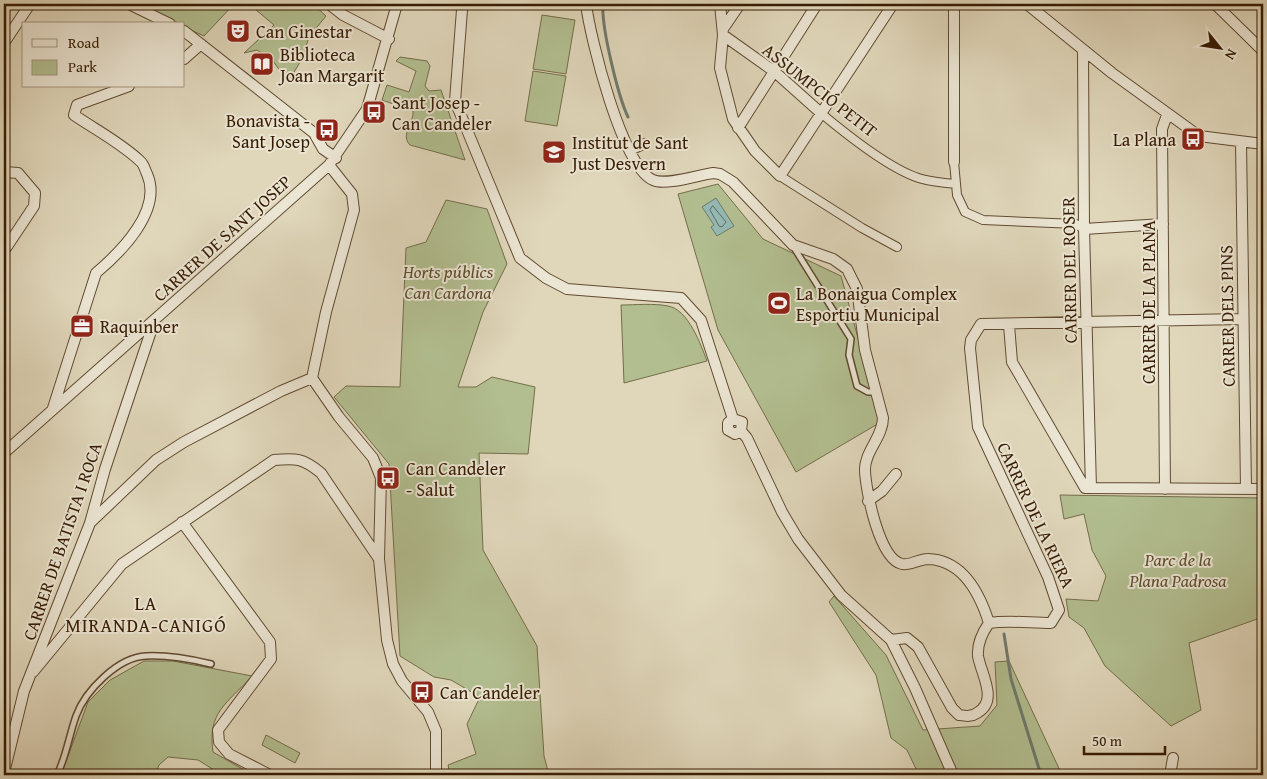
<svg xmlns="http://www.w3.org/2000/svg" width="1267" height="779" font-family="'Gentium Book Plus',serif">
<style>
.green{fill:#b2be90;stroke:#746d4a}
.water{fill:#94b9b4;stroke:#6f7a6d}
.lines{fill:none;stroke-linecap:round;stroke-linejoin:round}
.shore{stroke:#666a5c;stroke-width:1}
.stream{stroke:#6f7a6d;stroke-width:3}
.service-casing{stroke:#614b31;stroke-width:8}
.pedestrian-casing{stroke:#614b31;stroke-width:10}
.minor-casing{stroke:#614b31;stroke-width:12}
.service{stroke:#ebe5d3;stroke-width:5}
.pedestrian{stroke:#ebe5d3;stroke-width:8}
.minor{stroke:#ebe5d3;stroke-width:10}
.labels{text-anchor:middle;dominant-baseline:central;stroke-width:4;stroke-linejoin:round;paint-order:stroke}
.poi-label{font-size:18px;fill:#371c03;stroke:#ebe5d3;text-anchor:start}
.street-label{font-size:18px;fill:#371c03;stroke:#ebe5d3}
.park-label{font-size:18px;font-style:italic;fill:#5c4d2d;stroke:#ebe5d3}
.neighbourhood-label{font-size:19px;letter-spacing:1px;fill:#371c03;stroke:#ebe5d3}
</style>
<rect width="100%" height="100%" fill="#e0d7bb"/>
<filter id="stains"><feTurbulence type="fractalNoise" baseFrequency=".004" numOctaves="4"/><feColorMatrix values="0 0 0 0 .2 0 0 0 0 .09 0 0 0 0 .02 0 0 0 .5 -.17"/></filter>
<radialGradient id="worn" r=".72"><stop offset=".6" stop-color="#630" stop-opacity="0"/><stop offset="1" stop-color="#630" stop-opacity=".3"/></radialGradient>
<path class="green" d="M142 4H234L204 36 184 27V24L168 20Z
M249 4H313L326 16 309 37 302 59 288 82 273 61 257 50 244 53 274 25Z
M542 15 575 20 566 74 533 69Z
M400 57 427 61 430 66 425 86 429 91 441 90 465 160 410 145C400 135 414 123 413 111L382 100 387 85 409 92 416 71 396 61Z
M533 71 566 76 557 126 525 121Z
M718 184 763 239 841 276 881 422 796 472 718 330 678 194Z
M446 200 487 209 507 264 483 312 458 387H476L492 377 535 387 528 454 479 453 483 550 537 646 544 756 549 775H450L448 765 476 754 467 724 480 697 451 680 434 677 400 656 389 464 334 397 346 386 400 387 406 248 426 242Z
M621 305C636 305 653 303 668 306 688 309 701 345 707 361L624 383Z
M1060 495 1263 498V617L1189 643 1201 710 1171 726 1105 666 1084 628 1069 617 1066 599 1098 601 1106 576 1092 550 1084 514 1064 519Z
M834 596 886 655 923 730 980 726 997 705 995 662 1009 661 1062 775H919L907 750 891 738 876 675 829 602Z
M144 661H173L252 676C227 704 207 712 213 752L253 775H222L198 760 168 757 159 765 155 775H61L88 702 110 680Z
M266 735 300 753 295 763 262 745Z"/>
<path class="water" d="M716 198 734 226 717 236 711 227 714 225 702 207Z"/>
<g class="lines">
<path class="shore" d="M713 206 726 222 722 227 719 226 710 210Z"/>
<path class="stream" d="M603 4C601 26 618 96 628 117
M1004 634 1011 679 1041 775"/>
<g class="service-casing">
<path id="service" d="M793 246 851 339 849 355 857 386 868 392H876
M57 775C66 757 69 736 76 716 85 691 118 657 146 656 168 655 190 659 211 664"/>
</g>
<g class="pedestrian-casing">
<path id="pedestrian" d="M822 114C846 134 892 171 922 179 933 182 945 183 956 184
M954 162 957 195 965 212 983 220 1076 224 1084 229
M780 176 862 228 897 247"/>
</g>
<g class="minor-casing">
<path id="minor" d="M129 4 170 24
M329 4 343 15 389 39
M460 4 462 10 455 101 520 258 546 278 567 289 681 298 701 320 733 419
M586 4C590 37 622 167 653 180 666 186 698 175 713 173L720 174 733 182 793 245 833 259 847 269 857 289 865 350 883 418C883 437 864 452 865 471 866 491 879 559 902 564 909 566 919 559 928 559 963 560 980 594 989 623
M720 4 723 35 720 68 733 119 755 151 780 176 893 4
M1027 4 1112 73 1199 136 1263 144
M1215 4 1263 51
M723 29 740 4
M184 31 314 133 323 149 336 158
M723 35 775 72 822 114
M4 43 30 4
M1083 50 1084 229 1091 488
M184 59 201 44
M738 128 817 4
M1241 142 1246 489
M630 150 643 144
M954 162V4
M329 165 352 194 354 210 326 312 312 378 339 417 373 458 381 478 379 559 387 640 393 664 402 681 428 712 436 731V775
M4 172 18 173 35 193 34 206 4 251
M1084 229 1163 224
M1009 325 1012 362 1085 488 1263 489
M53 408 96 273C121 252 163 210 147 174 145 170 144 164 140 161 121 143 96 130 74 115L77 105 129 86
M733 419 728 423V430L735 434 741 431
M733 419 742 422 741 431
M741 431 747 438 782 512 798 539 841 595 891 640 915 688 953 775
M4 453 329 165 367 109 397 4
M1165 489 1162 129 1167 115
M868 501 882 491 896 474
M91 522 156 460 184 442 281 391 312 378
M182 522 270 642 271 659 218 730 219 742 229 754 270 775
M891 640 907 638 918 647 952 708 959 715C966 716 971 717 977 713 999 701 981 674 978 656 977 643 982 633 989 623 1009 620 1030 623 1051 623L1059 610 1048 577 978 427 970 348 971 340 981 324 1242 319
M1263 658V683
M33 672 122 564 274 460C296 458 303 458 321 473L379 559
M4 773 24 691 90 523 105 469 154 322
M1170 775 1173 758"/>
</g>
<use href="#service" class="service"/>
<use href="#pedestrian" class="pedestrian"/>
<use href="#minor" class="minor"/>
</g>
<defs>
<g id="theatre-square" transform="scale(1.25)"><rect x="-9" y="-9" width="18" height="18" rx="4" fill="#8f2418" stroke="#ebe5d3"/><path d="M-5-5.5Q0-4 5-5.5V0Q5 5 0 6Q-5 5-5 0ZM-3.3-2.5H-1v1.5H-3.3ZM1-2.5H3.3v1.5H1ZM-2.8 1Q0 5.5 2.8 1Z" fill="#fff"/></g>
<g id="library-square" transform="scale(1.25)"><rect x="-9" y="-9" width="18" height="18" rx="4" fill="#8f2418" stroke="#ebe5d3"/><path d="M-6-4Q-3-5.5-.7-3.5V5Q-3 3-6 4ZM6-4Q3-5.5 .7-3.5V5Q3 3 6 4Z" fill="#fff"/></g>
<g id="bus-square" transform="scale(1.25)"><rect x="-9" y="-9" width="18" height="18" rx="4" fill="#8f2418" stroke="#ebe5d3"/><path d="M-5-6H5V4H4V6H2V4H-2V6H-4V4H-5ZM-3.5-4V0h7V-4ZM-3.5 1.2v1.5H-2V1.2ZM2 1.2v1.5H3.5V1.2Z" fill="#fff"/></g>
<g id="school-square" transform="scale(1.25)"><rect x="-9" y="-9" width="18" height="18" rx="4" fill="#8f2418" stroke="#ebe5d3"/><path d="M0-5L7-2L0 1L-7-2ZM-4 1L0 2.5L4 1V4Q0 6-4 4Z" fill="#fff"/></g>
<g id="stadium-square" transform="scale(1.25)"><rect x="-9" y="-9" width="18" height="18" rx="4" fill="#8f2418" stroke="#ebe5d3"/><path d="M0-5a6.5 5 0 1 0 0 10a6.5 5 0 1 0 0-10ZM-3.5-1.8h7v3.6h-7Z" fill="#fff"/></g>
<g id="office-square" transform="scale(1.25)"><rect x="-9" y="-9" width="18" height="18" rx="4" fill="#8f2418" stroke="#ebe5d3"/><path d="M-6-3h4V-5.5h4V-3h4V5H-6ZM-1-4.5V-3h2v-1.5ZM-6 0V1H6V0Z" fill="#fff"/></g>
</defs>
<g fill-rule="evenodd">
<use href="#theatre-square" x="238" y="31"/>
<use href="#library-square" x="262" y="64"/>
<use href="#bus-square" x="374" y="112"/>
<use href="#bus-square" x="327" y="130"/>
<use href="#bus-square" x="1193" y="139"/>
<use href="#school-square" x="554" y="152"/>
<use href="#stadium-square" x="779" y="303"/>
<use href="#office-square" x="82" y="326"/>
<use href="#bus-square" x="388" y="478"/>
<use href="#bus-square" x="422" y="692"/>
</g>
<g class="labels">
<g class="poi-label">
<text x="256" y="31">Can Ginestar</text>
<text x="280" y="54">Biblioteca<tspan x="280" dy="21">Joan Margarit</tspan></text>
<text x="392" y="102">Sant Josep -<tspan x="392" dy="21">Can Candeler</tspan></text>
<text x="310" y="120" text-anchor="end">Bonavista -<tspan x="310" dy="21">Sant Josep</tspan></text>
<text x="1176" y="139" text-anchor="end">La Plana</text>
<text x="572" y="142">Institut de Sant<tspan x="572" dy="21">Just Desvern</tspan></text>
<text x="796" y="293">La Bonaigua Complex<tspan x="796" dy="21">Esportiu Municipal</tspan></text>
<text x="100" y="326">Raquinber</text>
<text x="406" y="468">Can Candeler<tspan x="406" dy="21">- Salut</tspan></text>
<text x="440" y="692">Can Candeler</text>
</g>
<g class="street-label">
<text transform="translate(820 90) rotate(38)">ASSUMPCIÓ PETIT</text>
<text transform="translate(222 238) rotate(-42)">CARRER DE SANT JOSEP</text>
<text transform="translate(1069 270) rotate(-91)">CARRER DEL ROSER</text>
<text transform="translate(1148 302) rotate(-90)">CARRER DE LA PLANA</text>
<text transform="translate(1227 316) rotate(-91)">CARRER DELS PINS</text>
<text transform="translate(1036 515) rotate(65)">CARRER DE LA RIERA</text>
<text transform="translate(62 541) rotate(-71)">CARRER DE BATISTA I ROCA</text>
</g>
<g class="park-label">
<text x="448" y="271">Horts públics<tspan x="448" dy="21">Can Cardona</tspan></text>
<text x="1178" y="559">Parc de la<tspan x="1178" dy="21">Plana Padrosa</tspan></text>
</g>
<g class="neighbourhood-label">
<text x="146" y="603">LA<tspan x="146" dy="22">MIRANDA-CANIGÓ</tspan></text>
</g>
</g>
<rect width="1267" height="779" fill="none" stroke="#e0d7bb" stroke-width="20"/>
<rect x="5" y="5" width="1257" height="769" fill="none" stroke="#371c03" stroke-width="2.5"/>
<rect x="10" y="10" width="1247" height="759" fill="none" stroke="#371c03"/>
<rect x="22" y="22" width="162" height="65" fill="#ebe5d3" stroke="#a39580"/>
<rect x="32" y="39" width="25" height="8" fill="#ebe5d3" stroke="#a39580"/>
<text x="68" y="48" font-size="15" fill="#371c03">Road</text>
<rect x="32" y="60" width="25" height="15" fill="#b2be90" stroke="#a39580"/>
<text x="68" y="72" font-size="15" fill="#371c03">Park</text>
<g transform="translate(1220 48) rotate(120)" stroke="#ebe5d3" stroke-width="4" paint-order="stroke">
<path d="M0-4L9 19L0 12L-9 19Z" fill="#371c03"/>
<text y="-8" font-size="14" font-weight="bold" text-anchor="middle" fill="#371c03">N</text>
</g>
<path d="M1084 746v8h81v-8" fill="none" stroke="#371c03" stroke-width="2.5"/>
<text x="1092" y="746" font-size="15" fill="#371c03" stroke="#ebe5d3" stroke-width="4" paint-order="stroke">50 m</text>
<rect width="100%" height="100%" filter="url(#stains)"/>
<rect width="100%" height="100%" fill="url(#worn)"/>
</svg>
